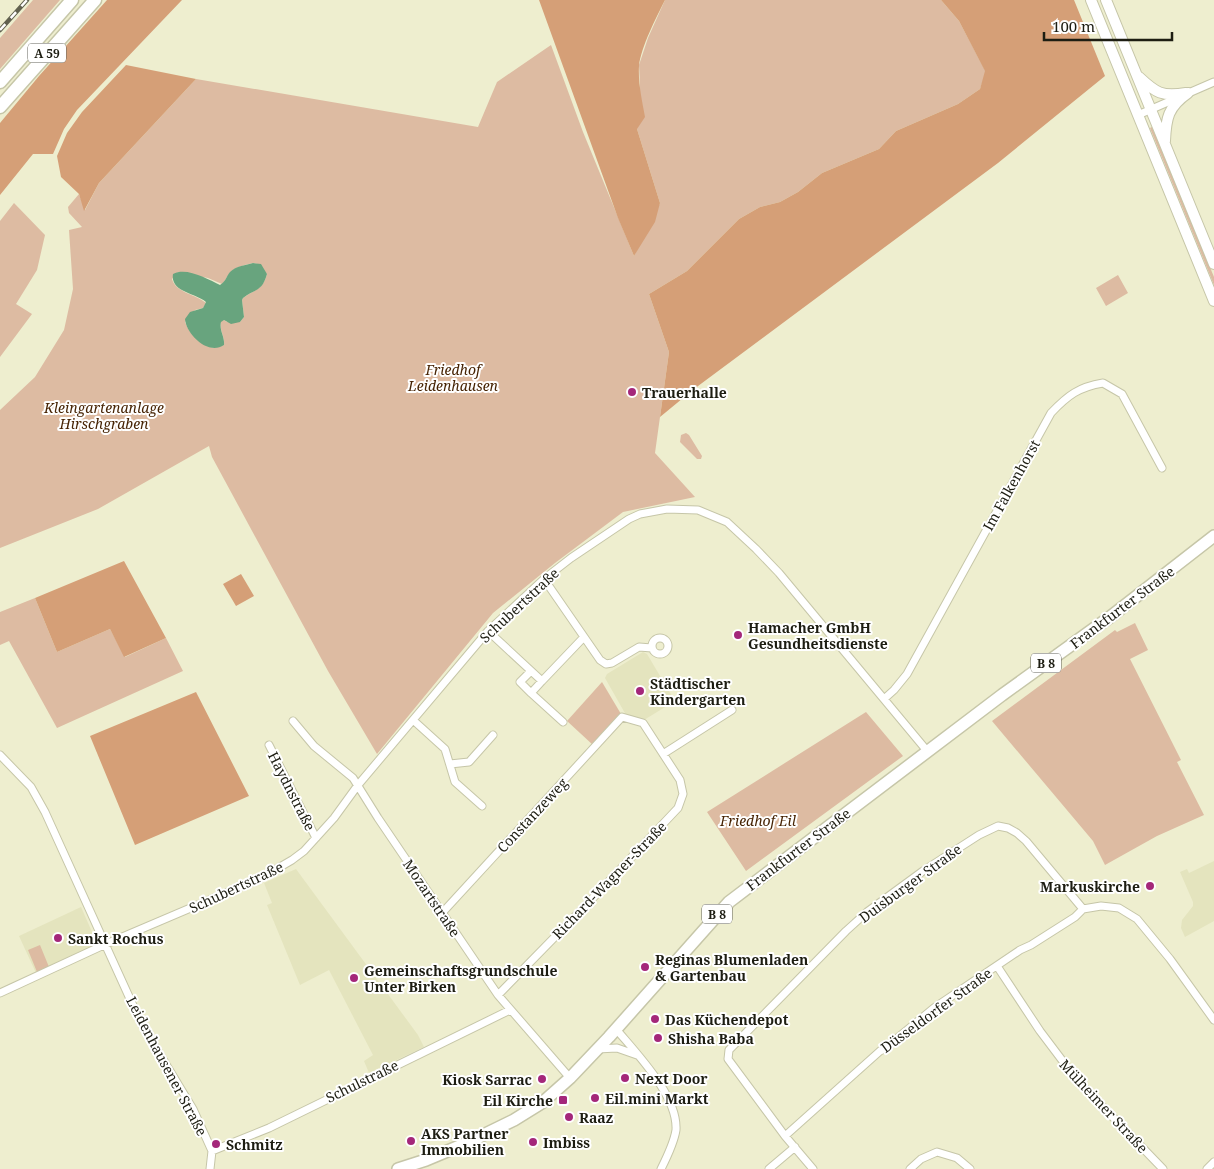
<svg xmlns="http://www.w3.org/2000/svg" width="1214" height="1169" font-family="'Noto Serif',serif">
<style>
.built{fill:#e4e4be}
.green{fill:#ddbba2;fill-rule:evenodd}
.forest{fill:#d59f77}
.water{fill:#68a47e}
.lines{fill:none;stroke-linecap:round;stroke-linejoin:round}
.minor-casing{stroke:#c6c6a8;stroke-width:9}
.secondary-casing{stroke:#c6c6a8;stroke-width:12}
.primary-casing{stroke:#c6c6a8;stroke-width:14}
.motorway-casing{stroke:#c6c6a8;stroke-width:15}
.minor{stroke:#fff;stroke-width:7}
.secondary{stroke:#fff;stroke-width:10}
.primary{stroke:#fff;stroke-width:11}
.motorway{stroke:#fff;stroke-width:12}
.rail-casing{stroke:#61614f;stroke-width:4.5}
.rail{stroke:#fff;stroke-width:2.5;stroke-dasharray:8;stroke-linecap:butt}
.poi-dot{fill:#a4277a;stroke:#fff;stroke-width:2}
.labels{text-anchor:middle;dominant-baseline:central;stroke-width:4;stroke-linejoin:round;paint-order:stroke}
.shield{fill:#fff;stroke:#616159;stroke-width:1}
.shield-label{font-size:12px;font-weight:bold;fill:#1d1d12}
.park-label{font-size:14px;font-style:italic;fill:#462303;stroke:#fff}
.poi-label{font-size:14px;font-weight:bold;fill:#1d1d12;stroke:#fff;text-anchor:start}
.street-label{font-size:14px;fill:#1d1d12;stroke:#fff}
</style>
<rect width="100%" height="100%" fill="#eeeecf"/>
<path class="built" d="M643 652 647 654 675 701 644 720 626 715 605 678 607 674Z
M1214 861V921L1185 937 1181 928 1182 920 1193 906V902L1180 872 1187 869 1189 873Z
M296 869 418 1035 424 1047 369 1073 364 1061 373 1055 329 970 300 985 267 905 272 903 264 883Z
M81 907 96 941 93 947 36 973 19 936Z"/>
<path class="green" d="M33 0H60L0 69V38Z
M665 0H941L959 21 986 72 980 89 958 104 896 131 879 149 822 173 798 192 780 202 760 207 739 219 687 271 649 294 669 352 655 453 695 497 623 512 555 563 493 613 377 754 328 671 212 457 209 446 98 509 0 548V410L35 377 64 330 73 289 69 230 82 227 69 213 68 207 79 194 85 210 99 183 196 79 478 127 497 82 551 45 583 132 634 256 660 203 637 129 640 86 639 65 648 38ZM253 263 258 264 267 274C263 290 255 289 243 298L242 300 244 317 240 322H227L224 320 221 321C219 330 225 337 224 345L213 348C200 343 190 335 185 322L195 310 203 308 206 303C196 294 176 293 172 279L178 272 208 278 222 284C225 281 226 278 229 274 234 267 245 265 253 263Z
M1152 127 1214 277V285L1150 128Z
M14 203 45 235 37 270 16 304 32 314 0 357V221Z
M1118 275 1128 293 1106 306 1096 288Z
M686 433 689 435 702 456 701 459H697L680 442 681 435Z
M35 598 57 652 110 629 125 657 166 638 183 671 57 728 9 641 0 645V612Z
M1135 623 1148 650 1130 659 1181 760 1177 762 1204 815 1157 836 1105 865 1093 841 992 721 1115 630 1117 632Z
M602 682 621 714 593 745 567 721Z
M866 712 903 756 746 871 707 812Z
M40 945 49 967 37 972 28 950Z"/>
<path class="forest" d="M107 0H182L77 110 64 129 53 154H33L0 195V123L39 76Z
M539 0H665C656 18 641 47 639 66 638 83 642 100 645 117L637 129 660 203 655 222 634 256 618 218Z
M941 0H1074L1105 76 998 163 694 389 660 417 669 352 649 294 687 271 739 219 760 207 780 202 798 192 822 173 879 149 896 131 958 104 980 89 985 71 959 21Z
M126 65 196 79 99 183 84 211 79 194 61 177 57 156 67 133 82 112Z
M124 561 166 638 124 657 110 629 57 652 35 598Z
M241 574 254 596 236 606 223 584Z
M196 692 249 796 135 845 90 736Z"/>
<path class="water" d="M253 263 261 264 267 274C262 292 256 288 243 298L242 300 244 317 240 322 231 324 224 320 221 322C219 330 225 337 224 345 208 356 186 334 185 319L190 312 203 308 206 302C195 293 170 292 173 274 187 267 207 279 220 285 226 281 226 277 230 272 236 266 246 265 253 263Z"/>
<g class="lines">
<g class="minor-casing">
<path id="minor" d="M1138 115 1214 82
M544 579 600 660 606 664 612 663 639 647 652 648
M488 631 542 681 531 693 563 722
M652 646a8 8 0 1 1 16 0a8 8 0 1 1-16 0Z
M531 671 520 682 531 693
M542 681 584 637
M884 699 894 690 907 674 1051 413C1068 395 1079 387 1103 383L1122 394 1162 468
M413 720 445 749 455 782 482 806
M293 721 314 746 353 778 378 818 498 995 570 1078
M269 745 316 838
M663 754 732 710
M0 755 31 787 45 812 141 1023 193 1109 212 1151 210 1169
M450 764 469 762 493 735
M442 913 622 717 643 723 680 780 683 794 678 808 592 899 498 995
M997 966 1040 1031 1077 1080 1163 1169
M0 993 106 944 261 878 292 860 304 851 334 818 358 785 488 631 544 579 571 558 629 519 640 514 667 509 698 510 727 522 756 549 779 573 928 752
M616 1029C637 1054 678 1096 676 1130 674 1143 667 1157 661 1169
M597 1049 617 1048 637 1055
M785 1136 880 1051 884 1049 934 1008 1020 950 1031 945 1075 917 1083 909 1101 906 1119 908 1137 919 1170 959 1214 1020
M212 1151 269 1128 510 1010
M769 1169 795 1147
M813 1169 785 1136 728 1059 729 1050 846 931 867 912 923 871 979 835 998 826 1008 828 1017 833 1026 841 1083 909
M910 1169 921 1159 937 1152 957 1158 970 1169
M1207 1169 1214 1162"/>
</g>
<g class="secondary-casing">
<path id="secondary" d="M1091 0 1214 301
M1106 0 1214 264
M1139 77C1156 93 1162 97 1186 93
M1165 141C1166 118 1168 107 1188 93"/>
</g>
<g class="primary-casing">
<path id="primary" d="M398 1169 426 1160 469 1142 514 1120 543 1102 570 1078 609 1037 729 902 1002 695 1110 617 1214 536"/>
</g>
<g class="motorway-casing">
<path id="motorway" d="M0 82 72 0
M0 107 95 0"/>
</g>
<use href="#minor" class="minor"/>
<use href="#secondary" class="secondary"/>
<use href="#primary" class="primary"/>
<use href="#motorway" class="motorway"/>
<g class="rail-casing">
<path id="rail" d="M0 30 27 0"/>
</g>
<use href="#rail" class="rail"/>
</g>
<g class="poi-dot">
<circle cx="632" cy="392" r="5"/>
<circle cx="738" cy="635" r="5"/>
<circle cx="640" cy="691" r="5"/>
<circle cx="1150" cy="886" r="5"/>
<circle cx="58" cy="938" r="5"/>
<circle cx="645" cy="967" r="5"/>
<circle cx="354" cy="978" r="5"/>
<circle cx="655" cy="1019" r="5"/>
<circle cx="658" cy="1038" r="5"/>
<circle cx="625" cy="1078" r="5"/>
<circle cx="542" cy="1079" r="5"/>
<circle cx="595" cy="1098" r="5"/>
<rect x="558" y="1095" width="10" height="10" rx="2.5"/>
<circle cx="569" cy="1117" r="5"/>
<circle cx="411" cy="1141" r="5"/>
<circle cx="533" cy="1142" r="5"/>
<circle cx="216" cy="1144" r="5"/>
</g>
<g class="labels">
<g class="shield">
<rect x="28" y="43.5" width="38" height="19" rx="4"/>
<rect x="1031" y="653.5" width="30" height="19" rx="4"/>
<rect x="702" y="904.5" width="30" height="19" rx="4"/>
</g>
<g class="shield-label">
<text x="47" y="53">A 59</text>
<text x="1046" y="663">B 8</text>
<text x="717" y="914">B 8</text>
</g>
<g class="park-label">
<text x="453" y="369">Friedhof<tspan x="453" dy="16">Leidenhausen</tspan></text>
<text x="104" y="407">Kleingartenanlage<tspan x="104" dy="16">Hirschgraben</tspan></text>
<text x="758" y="820">Friedhof Eil</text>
</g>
<g class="poi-label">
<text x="642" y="392">Trauerhalle</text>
<text x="748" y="627">Hamacher GmbH<tspan x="748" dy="16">Gesundheitsdienste</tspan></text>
<text x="650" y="683">Städtischer<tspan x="650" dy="16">Kindergarten</tspan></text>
<text x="1140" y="886" text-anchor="end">Markuskirche</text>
<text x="68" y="938">Sankt Rochus</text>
<text x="655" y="959">Reginas Blumenladen<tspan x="655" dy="16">&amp; Gartenbau</tspan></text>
<text x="364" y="970">Gemeinschaftsgrundschule<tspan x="364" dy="16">Unter Birken</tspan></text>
<text x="665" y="1019">Das Küchendepot</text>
<text x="668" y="1038">Shisha Baba</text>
<text x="635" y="1078">Next Door</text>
<text x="532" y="1079" text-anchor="end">Kiosk Sarrac</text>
<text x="605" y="1098">Eil.mini Markt</text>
<text x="553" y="1100" text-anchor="end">Eil Kirche</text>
<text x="579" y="1117">Raaz</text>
<text x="421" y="1133">AKS Partner<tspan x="421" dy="16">Immobilien</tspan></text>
<text x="543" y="1142">Imbiss</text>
<text x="226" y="1144">Schmitz</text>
</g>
<g class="street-label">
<text transform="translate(1011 485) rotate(-61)">Im Falkenhorst</text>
<text transform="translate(519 605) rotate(-43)">Schubertstraße</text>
<text transform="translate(1122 607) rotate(-37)">Frankfurter Straße</text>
<text transform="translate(292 791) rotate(63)">Haydnstraße</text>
<text transform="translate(532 815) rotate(-47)">Constanzeweg</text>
<text transform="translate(798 849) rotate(-37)">Frankfurter Straße</text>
<text transform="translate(609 880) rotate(-46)">Richard-Wagner-Straße</text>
<text transform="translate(910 883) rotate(-36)">Duisburger Straße</text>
<text transform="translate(236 887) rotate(-25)">Schubertstraße</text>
<text transform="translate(432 898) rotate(56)">Mozartstraße</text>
<text transform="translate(936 1010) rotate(-36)">Düsseldorfer Straße</text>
<text transform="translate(167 1066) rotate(62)">Leidenhausener Straße</text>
<text transform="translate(362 1081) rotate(-26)">Schulstraße</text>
<text transform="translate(1104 1106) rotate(47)">Mülheimer Straße</text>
</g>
</g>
<path d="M1044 32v8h128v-8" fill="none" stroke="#1d1d12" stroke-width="2.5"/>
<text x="1052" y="32" font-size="15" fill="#1d1d12" stroke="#ffffff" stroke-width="4" paint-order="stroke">100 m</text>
</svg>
